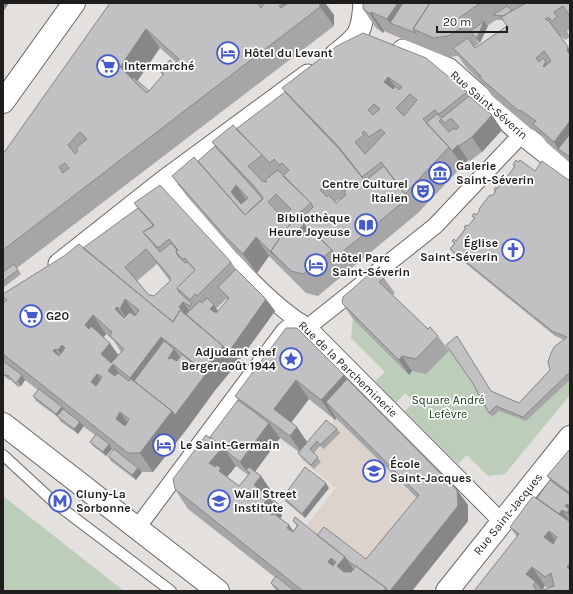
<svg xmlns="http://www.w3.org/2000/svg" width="573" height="594" font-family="Karla,sans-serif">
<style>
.built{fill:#dcd4cc}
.green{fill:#bccdba}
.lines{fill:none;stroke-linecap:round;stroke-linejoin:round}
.service-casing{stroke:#6a6866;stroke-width:12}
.pedestrian-casing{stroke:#6a6866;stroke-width:18}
.minor-casing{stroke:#6a6866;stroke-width:23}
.secondary-casing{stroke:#6a6866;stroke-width:24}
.primary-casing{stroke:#6a6866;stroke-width:24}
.service{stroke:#fff;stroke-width:10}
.pedestrian{stroke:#fff;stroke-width:16}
.minor{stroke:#fff;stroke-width:21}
.secondary{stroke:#fff;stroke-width:22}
.primary{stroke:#fff;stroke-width:22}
.wall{fill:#a6a6a9;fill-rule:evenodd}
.shaded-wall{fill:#878789}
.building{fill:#c1c1c4;stroke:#878789;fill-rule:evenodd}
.labels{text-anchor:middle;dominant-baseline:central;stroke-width:3.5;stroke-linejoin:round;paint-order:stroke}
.poi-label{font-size:12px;font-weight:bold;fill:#1f1e1d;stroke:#fff;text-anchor:start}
.street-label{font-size:12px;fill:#1f1e1d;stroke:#fff}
.park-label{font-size:12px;fill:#12390e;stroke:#fff}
</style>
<rect width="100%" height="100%" fill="#e3e0dd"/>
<path class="built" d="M364 393 374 404 371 407 467 505 468 521 412 591 302 531 336 488 300 459 336 418Z"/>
<path class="green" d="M353 319 412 371 449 349 475 386 492 417 499 411 526 421 570 378V395L505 474 488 476 467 455 458 464 405 411 414 402 405 393 396 403 375 381 385 372 351 338Z
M3 496 124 591H3Z"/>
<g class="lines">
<g class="service-casing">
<path id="service" d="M3 455 55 503 171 591"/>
</g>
<g class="pedestrian-casing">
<path id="pedestrian" d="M164 181C206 227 255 295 308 327L501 521
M308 327 435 226 522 134
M137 528 284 331 290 326 301 322"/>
</g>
<g class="minor-casing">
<path id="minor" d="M403 50 449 69 522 134 570 172
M335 55C359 36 362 34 364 3
M59 264 164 181 308 75"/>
</g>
<g class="secondary-casing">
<path id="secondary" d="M447 591 570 437"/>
</g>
<g class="primary-casing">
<path id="primary" d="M3 102 74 3
M3 424 218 591"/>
</g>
<use href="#service" class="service"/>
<use href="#pedestrian" class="pedestrian"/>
<use href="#minor" class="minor"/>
<use href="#secondary" class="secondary"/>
<use href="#primary" class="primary"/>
</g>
<path class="wall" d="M110 3H325L334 15V26L17 268 21 274 3 288V154ZM160 48 176 62 174 64 159 70 163 76 149 91 137 80Z
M363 3H570V29L567 31 570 37 565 40 561 36H560L570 50V163L547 143 540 134 534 129 532 130 492 96 485 86 466 67 458 56 448 57 400 38 384 31 383 33 376 28 363 9ZM496 20H503L507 26 475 48 474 47 479 44 476 40 480 43 487 26Z
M337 46 467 92 469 96 492 115 502 130 482 152 470 161 468 160 418 213 318 296 306 293 269 256 257 273 237 254 186 195 172 176 198 161 215 146 212 142 236 129 285 92 282 88ZM339 199 340 200 336 203 335 202Z
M513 165 570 181V380L526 421 499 411 492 417 489 413 491 391 519 403 550 370 565 340 555 336 453 253 450 249 454 243 452 241H456L465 229 464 227 468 226 474 219 472 216 476 215 480 211 479 209 492 196 495 191 494 190 497 189 502 183 500 181 507 177 514 167Z
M134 203 231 262 236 269 266 299 275 311 236 365 216 389 186 430 153 472H142L136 480 111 461 108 456 113 450 112 449 106 456 93 446 90 442 95 435 83 426 78 434 60 421 59 418 36 401 33 396 38 390 25 380 21 386 18 387 11 380H9L3 375V303L5 301 3 299V294L83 248 139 210ZM157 264 170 281 154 296 149 295 137 281ZM226 299 227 300 218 311 216 309ZM106 334 114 341 121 352 118 355 104 337Z
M384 278 395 293 392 295 428 329 438 336 449 351 426 374 412 371 409 375 353 319 342 303Z
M297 328 457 490 468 505V521L412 591H277L274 588 271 583 276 578 188 509 175 489 210 437 238 400 235 396ZM309 399 335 420 336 418 417 498 366 559 317 535 293 521 297 526 293 531 289 525 280 518 282 516 281 514 284 511 271 499 274 495 261 476 255 471 280 438 299 452 298 453 301 457 314 469 321 462 314 453 320 446 324 449 340 433 337 429 307 442 291 423ZM236 466 248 475 239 486 227 477Z
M570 449V591H474L517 537 510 527 537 498 550 480 547 476ZM545 586 548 588 542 590Z
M329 488 305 518 286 502 283 497Z"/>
<path class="shaded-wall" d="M3 3H9L3 12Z
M283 3H292L296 23 283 4Z
M320 3H325L334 15V26L320 7Z
M398 3H424L390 23 387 19Z
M371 12 384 31 383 33 370 14Z
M484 21 488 26 480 43 477 38Z
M549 21 570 50V55Z
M146 29 160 48 134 86 120 67Z
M546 62 559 81 543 66Z
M388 77 402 96 384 82Z
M492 115 502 130 482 152 472 137Z
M570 121V157L558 149 554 142Z
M458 145 468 160 463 166 452 151Z
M236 185 246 200 241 207 231 192Z
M278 213 290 229 301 217 325 250 321 258 310 243 303 238 307 245 301 251 289 269 273 254 288 231 277 216Z
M256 237 269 256 257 273 243 254Z
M125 299 138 318 133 328 120 309Z
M266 299 275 311 236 365 216 389 203 370 223 346Z
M183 302 194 317 183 314 179 307Z
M214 305 222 317 219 321 210 309Z
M117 307 130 326 115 309Z
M93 315 106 334 98 344 85 325Z
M161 337 172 353 174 349 185 364 143 397 130 378Z
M110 343 123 362 113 364 126 383 122 390 108 371 101 354Z
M62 345 75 364 71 369 58 350Z
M55 349 68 368 53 351Z
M402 356 412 371 409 375 399 360Z
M97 374 110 393 104 401 91 382Z
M206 374 216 389 186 430 153 472 140 453 172 411Z
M22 375 25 380 21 386 18 381Z
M344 375 357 394 326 402 336 418 335 420 321 400Z
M296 380 309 399 287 428 274 409Z
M62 407 65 412 58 417 56 414Z
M120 412 133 431 129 438 116 419Z
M80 422 84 426 78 434 74 429Z
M269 423 280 438 252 476 250 473 246 470 251 477 240 462Z
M297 427 310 446 303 455 290 436Z
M109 444 112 449 106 456 103 452Z
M223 447 236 466 227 477 209 463Z
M138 468 142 472 136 480 132 475Z
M261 476 274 495 271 499 281 506 284 511 281 514 282 516 274 526 261 507 254 485Z
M326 483 329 488 305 518 302 514Z
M457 490 468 505V521L412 591H390Z
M567 504 570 508V518L567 513 565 506Z
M562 510 570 521V525L558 516Z
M289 525 302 544 287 528Z
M549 531 562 550 544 537Z
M345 557 358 576 350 585 337 566Z
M331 558 344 577 328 562Z
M570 563V572L567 567Z
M532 567 545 586 542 590 536 582 526 574Z"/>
<path class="building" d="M110 3H257L261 8 263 5V3H283V4L279 6 281 8 288 3H320V7L3 250V154ZM146 29 179 59 174 64 170 60 159 70 164 74 147 93 120 67ZM80 132 87 139 76 148 78 151 75 154 68 145ZM65 163 69 168 63 173 59 167Z
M363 3H398L387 19 371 12 370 14 363 9Z
M403 3H430L413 29 416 33 390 23Z
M430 3H480L459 18 466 25 448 36 434 38 413 29Z
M526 3H570V16L563 6 554 12 557 17 552 21 548 17 545 19 549 21 568 47 567 50 570 55V91L569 92 570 93V121L554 142 533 124 536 121 520 110 519 111 479 77H481L479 74 453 48 468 38 475 48 507 26 501 17ZM544 51 551 61 544 67 543 66 546 62 543 58 539 62 536 58Z
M507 6 512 11 503 16 493 15Z
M484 21 477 38 473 35 471 31Z
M363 33 426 58 467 92 439 114 435 110 423 119 449 147 405 194 381 162 362 177 338 146 282 88 337 46ZM388 77 402 87 399 90 395 86 393 89 384 82ZM410 94 417 100 404 116 396 108ZM374 104 380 109 373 115 368 110ZM381 129 385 133 365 154 355 142 364 135 362 133 364 131 369 137Z
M133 77 149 91 147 93 132 79Z
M285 92 340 150 365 181 384 166 408 198 336 257 332 250 310 229 305 236H304L308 230 303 223 304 221 302 218 313 207 311 203 283 176 289 170 282 163 279 165 274 159 270 163 236 129ZM337 180 346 190 344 192 346 195 336 203 329 195 327 197 320 190 328 184 330 186Z
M469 96 492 115 472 137 459 146 458 145 452 151 449 147 426 123 437 114 442 118ZM451 118 459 127 456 130 454 128 449 132 439 121 441 119 445 123Z
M233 125 262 155 248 166 262 181 267 182 265 180 278 170 311 203 298 214 301 217 299 220 297 217 286 229 271 251 273 254 256 237 243 254 224 235 172 176 194 157 245 215 263 198 254 186 212 142ZM276 194 291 209 283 218 277 216 278 213 268 202Z
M570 134V157L558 149Z
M215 146 263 199 245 215 198 161ZM236 185 248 198 241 204 231 192Z
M516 160 518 162 520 160 535 171 542 161 570 181V372L523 417 496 406 489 413 472 382 446 345 457 336 491 391 519 403 550 370 548 362 551 353 554 347 567 337 552 331 450 249 455 243 452 241 454 239 456 241 466 228 464 227 466 225 468 226 475 218 472 216 474 213 476 215 480 210 479 209 489 196 490 195 492 196 496 191 494 190 496 187 497 189 502 182 500 181 505 175 507 177 515 166 513 165Z
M160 185 231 262 197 296 195 294 190 300 177 288 195 270 185 258 182 259 176 252 178 250 169 239 158 248 143 232 154 225 134 203Z
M138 208 154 226 143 232 160 252 171 243 177 250 176 252 178 256 185 263 188 262 195 270 177 288 179 292 192 304 190 306 183 302 179 307 184 312V313L180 310 173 322 83 248ZM146 249 170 277V281L154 296 149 295 125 267Z
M297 217 304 224 298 232 305 236 310 229 332 250 303 274 291 271 271 251 286 229Z
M79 244 173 322 180 310 223 346 203 370 161 337 130 378 113 364 108 371 115 376 118 373 129 381 131 379 172 411 140 453H128L3 354V303L7 300 3 297V294L64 256ZM125 299 139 310 135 316 130 312 124 318 115 309 117 307 120 309ZM93 315 112 332 110 336 124 349 111 363 101 354 110 343 91 326 89 329 85 325ZM62 345 65 348 59 356 53 351 55 349 58 350ZM97 374 102 377 96 386 91 382ZM120 412 129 419 125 426 116 419Z
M14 264 18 270 3 281V272Z
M376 268 384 278 379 282 428 329 430 327 438 336 416 359 402 356 399 360 342 303 343 297Z
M236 269 266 299 228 353 223 346 186 314 200 301 202 303 207 298 214 305 210 309 216 313 229 298 218 287Z
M286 328H297L344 375 321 400 296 380 274 409 297 427 290 436 235 396Z
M164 341 174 349 168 359 171 358 177 361 182 354 206 374 175 415 172 411 134 381Z
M3 361 22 375 18 381 15 383 8 375 6 376 3 373Z
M347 379 457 490 458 506 390 591H388L386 588 356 566H355L348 561 345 557 317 535 324 527 366 559 419 495 326 402Z
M39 389 62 407 56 414 33 396Z
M238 400 269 423 240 462 226 451 223 447 210 437Z
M63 409 80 422 74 429 57 416Z
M326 420 337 429 320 445 317 441 310 449 318 457 311 465 298 453Z
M96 434 109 444 103 452 90 442Z
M206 435 223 447 209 463 215 467 217 465 221 468 219 471 239 486 250 473 246 470 249 467 261 476 254 485 269 497 261 507 272 515 274 514 289 525 287 528 293 532 298 525 293 521 295 517 345 557 337 566 344 572H351L356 566 386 588 384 591H303L175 489 173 479ZM331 558 336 562 333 566 328 562Z
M114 449 138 468 132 475 108 456Z
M570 449V493L547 476Z
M305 467 326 483 302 514 283 497Z
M550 480 570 495V506L567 504 565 506 569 509 567 513 562 510 559 514 537 498Z
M533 496 570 522V563L567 567 570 570V591H540L554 586 551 573 545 577 532 567 526 574 536 582 533 585 537 591H474L519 534 510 527ZM549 531 557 537 553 544 544 537Z
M269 497 281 506 278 510Z
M276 576 293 590V591H280L271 583Z"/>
<defs>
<g id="hotel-ring" transform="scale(1.15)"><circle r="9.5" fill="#fff" stroke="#465ace" stroke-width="1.5"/><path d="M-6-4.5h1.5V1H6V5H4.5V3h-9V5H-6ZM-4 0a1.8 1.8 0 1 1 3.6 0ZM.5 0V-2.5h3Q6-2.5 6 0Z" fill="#465ace"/></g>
<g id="supermarket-ring" transform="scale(1.15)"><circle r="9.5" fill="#fff" stroke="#465ace" stroke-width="1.5"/><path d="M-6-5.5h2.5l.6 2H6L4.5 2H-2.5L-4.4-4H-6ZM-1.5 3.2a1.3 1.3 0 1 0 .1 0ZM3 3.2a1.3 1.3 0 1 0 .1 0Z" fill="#465ace"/></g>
<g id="museum-ring" transform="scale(1.15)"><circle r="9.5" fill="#fff" stroke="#465ace" stroke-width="1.5"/><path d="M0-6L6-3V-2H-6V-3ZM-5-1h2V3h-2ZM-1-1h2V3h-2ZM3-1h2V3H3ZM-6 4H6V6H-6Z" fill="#465ace"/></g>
<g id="theatre-ring" transform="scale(1.15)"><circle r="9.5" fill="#fff" stroke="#465ace" stroke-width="1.5"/><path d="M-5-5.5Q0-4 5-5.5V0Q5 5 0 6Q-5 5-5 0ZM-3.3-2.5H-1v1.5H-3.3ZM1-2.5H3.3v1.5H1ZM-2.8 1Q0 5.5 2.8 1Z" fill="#465ace"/></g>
<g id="library-ring" transform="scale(1.15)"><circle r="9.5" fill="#fff" stroke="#465ace" stroke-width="1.5"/><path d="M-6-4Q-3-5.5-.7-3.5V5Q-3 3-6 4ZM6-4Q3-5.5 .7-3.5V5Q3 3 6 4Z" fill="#465ace"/></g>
<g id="church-ring" transform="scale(1.15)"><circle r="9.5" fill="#fff" stroke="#465ace" stroke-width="1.5"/><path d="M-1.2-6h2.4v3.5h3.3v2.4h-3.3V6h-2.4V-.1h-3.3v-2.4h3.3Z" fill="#465ace"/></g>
<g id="sight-ring" transform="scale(1.15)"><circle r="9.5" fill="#fff" stroke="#465ace" stroke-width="1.5"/><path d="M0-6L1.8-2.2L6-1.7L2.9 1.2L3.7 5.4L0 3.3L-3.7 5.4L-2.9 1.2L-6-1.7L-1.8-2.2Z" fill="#465ace"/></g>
<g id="school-ring" transform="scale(1.15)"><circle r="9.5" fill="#fff" stroke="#465ace" stroke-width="1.5"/><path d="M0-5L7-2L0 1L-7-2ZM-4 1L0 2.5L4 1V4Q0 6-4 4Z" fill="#465ace"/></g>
<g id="metro-ring" transform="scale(1.15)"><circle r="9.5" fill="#fff" stroke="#465ace" stroke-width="1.5"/><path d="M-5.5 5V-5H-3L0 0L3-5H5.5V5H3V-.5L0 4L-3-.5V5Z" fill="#465ace"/></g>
<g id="university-ring" transform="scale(1.15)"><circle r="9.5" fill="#fff" stroke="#465ace" stroke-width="1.5"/><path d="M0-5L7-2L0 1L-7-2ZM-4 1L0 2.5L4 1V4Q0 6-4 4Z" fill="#465ace"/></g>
</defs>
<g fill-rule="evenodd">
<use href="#hotel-ring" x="228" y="53"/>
<use href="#supermarket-ring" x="108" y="66"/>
<use href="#museum-ring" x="440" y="173"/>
<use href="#theatre-ring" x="423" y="191"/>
<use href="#library-ring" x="366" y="225"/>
<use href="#church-ring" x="513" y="250"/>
<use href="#hotel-ring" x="316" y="265"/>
<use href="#supermarket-ring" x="31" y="316"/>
<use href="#sight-ring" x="291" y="359"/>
<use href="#hotel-ring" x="164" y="445"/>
<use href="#school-ring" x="374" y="471"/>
<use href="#metro-ring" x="60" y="501"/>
<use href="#university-ring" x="219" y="501"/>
</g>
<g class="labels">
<g class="poi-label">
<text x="244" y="53">Hôtel du Levant</text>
<text x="124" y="66">Intermarché</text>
<text x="456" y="166">Galerie<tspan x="456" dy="14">Saint-Séverin</tspan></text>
<text x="408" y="184" text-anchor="end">Centre Culturel<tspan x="408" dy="14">Italien</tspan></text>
<text x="350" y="218" text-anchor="end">Bibliothèque<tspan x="350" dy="14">Heure Joyeuse</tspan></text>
<text x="498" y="243" text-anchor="end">Église<tspan x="498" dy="14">Saint-Séverin</tspan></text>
<text x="332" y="258">Hôtel Parc<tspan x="332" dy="14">Saint-Séverin</tspan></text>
<text x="46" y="316">G20</text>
<text x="276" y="352" text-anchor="end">Adjudant chef<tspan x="276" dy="14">Berger août 1944</tspan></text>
<text x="180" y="445">Le Saint-Germain</text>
<text x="390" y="464">École<tspan x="390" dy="14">Saint-Jacques</tspan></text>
<text x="76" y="494">Cluny-La<tspan x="76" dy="14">Sorbonne</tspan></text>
<text x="234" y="494">Wall Street<tspan x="234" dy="14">Institute</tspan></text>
</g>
<g class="street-label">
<text transform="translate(489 105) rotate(41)">Rue Saint-Séverin</text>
<text transform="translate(348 369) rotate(44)">Rue de la Parcheminerie</text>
<text transform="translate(508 514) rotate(-51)">Rue Saint-Jacques</text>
</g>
<g class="park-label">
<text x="448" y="400">Square André<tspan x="448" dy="14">Lefèvre</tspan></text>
</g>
</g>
<rect width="573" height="594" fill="none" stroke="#1f1e1d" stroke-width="8"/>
<path d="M437 26v6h70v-6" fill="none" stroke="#1f1e1d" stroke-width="2"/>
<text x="443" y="26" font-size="12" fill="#1f1e1d" stroke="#ffffff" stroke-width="3" paint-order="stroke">20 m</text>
</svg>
